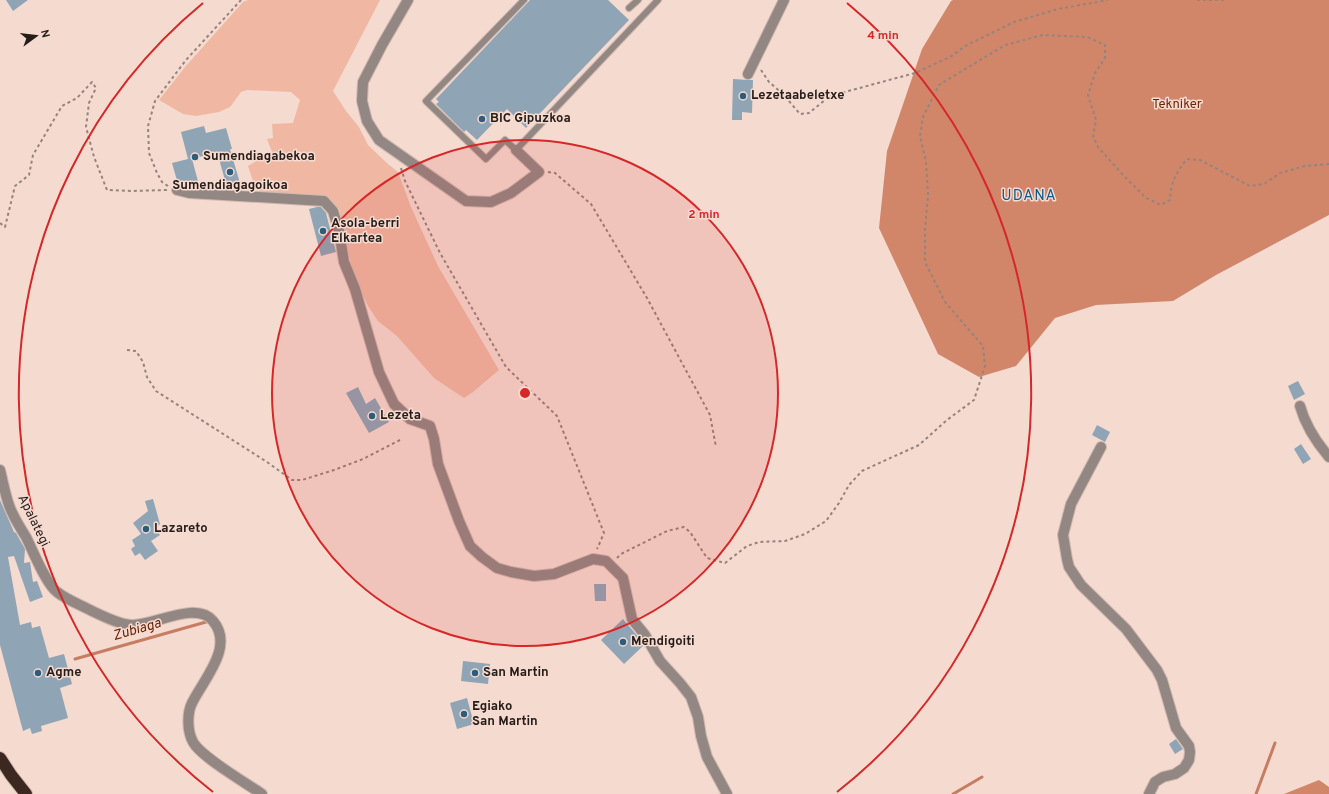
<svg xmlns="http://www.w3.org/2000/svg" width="1329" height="794" font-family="Overpass,sans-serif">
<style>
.green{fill:#f0b8a3}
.forest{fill:#d1866a}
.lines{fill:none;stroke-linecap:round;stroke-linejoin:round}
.stream{stroke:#c77d61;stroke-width:3}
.building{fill:#8fa4b4}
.lane-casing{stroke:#d0b8af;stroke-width:8}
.street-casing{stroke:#d0b8af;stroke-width:12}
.highway-casing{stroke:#d0b8af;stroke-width:14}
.path{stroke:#96837c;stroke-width:2;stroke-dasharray:3 3;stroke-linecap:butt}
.lane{stroke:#938783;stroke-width:6}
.street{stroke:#938783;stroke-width:10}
.highway{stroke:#3c2821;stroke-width:12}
.ring{fill:none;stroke:#d62828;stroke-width:2}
.poi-dot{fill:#2e5c7b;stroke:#f5dad0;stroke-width:1.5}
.labels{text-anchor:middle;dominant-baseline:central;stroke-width:3;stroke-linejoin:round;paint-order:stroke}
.poi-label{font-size:13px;font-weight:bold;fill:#261c18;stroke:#f5dad0;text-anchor:start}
.park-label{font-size:13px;fill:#692506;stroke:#f5dad0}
.street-label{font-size:13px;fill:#261c18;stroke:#f5dad0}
.water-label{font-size:14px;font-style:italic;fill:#672304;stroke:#f5dad0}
.quarter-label{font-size:15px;letter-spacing:1px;fill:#0b5d88;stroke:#f5dad0}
.centre{fill:#d62828;stroke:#f5dad0;stroke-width:2}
.ring-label{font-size:12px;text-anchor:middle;font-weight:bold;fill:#d62828;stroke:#f5dad0;stroke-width:3;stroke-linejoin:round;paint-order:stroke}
</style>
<rect width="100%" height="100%" fill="#f5dad0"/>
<path class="green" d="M248 0H380L333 91 346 111 359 127 368 145 388 164 398 172 411 207 438 266 499 370 473 392 464 398 434 378 397 336 378 321 368 306 357 283 349 257 339 209 331 200 285 196 256 190 248 166 272 152 267 139 273 138 272 124 293 123 300 100 291 92 247 90 241 92 230 107 219 112 196 116 183 114 159 100 185 67 243 2Z"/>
<path class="forest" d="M953 0H1329V215L1216 275 1173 301 1096 305 1055 318 1016 366 979 377 938 354 879 228 887 151 922 49 951 1Z
M1319 780 1329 787V794H1284Z"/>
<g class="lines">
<path class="stream" d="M75 659 206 622
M953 794 982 777
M1256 794 1275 743"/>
</g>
<path class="building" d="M6 0H28L13 11Z
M530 0H608L629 20 526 128 507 109 477 140 466 130 464 132 436 104 439 102 436 99Z
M733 79 748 80H753L752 113 742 112V120H732Z
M204 126 206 133 226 128 232 149H230L240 183 227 187 217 152 192 159 199 185 192 187 178 184 172 163 188 159 181 132Z
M317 207H321L326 213 336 252 321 256 309 209Z
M1298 381 1305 394 1294 400 1288 386Z
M358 387 366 404 375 398 389 422 369 433 346 393Z
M1097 425 1110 432 1105 442 1092 435Z
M1301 444 1311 459 1303 464 1294 449Z
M153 499 160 524 155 528 160 535 151 541 158 551 145 560 140 553 135 556 131 549 135 546 132 540 141 534 133 523 148 511 145 501Z
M0 500 14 532 16 533 25 549 24 563 30 562 33 582 37 581 43 597 30 602 14 556 8 557 20 625 31 622 32 628 40 626 49 658 64 654 72 684 60 688 68 718 41 726 42 731 32 734 30 728 23 731 0 645Z
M594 584H606V601H595Z
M623 619 640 639 644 645 624 664 601 640Z
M463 661 490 664 488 684 461 681Z
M467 698 474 724 457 729 450 703Z
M1176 739 1183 749 1175 754 1169 744Z"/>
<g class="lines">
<g class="lane-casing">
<path id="lane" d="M524 0 426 101 486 159 505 140 516 150 658 0
M629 8 638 0"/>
</g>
<g class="street-casing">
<path id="street" d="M408 0 382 45 363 82 362 101 367 121 379 140 466 201 491 202 511 193 539 172 516 150
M748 74 784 0
M177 190 189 193 324 201 333 211 339 231 344 262 355 289 379 372 394 404 410 419 430 426 434 439 438 464 459 521 470 546 482 557 497 568 511 572 534 576 554 574 593 559 606 561 623 578 632 619 645 635 660 661 680 683 691 697 698 717 701 736 707 757 727 794
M1300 406C1305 424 1317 443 1329 457
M1101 447 1071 504 1063 535 1067 559 1069 567 1081 585 1126 629 1157 670 1162 680 1176 728 1189 746 1190 752 1189 760 1184 768 1175 774 1163 777 1155 782 1149 794
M0 470C3 482 5 494 9 505 13 517 20 527 26 537 33 551 46 584 57 592 67 600 81 605 92 611 103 616 120 625 132 625 154 626 196 600 213 621 235 647 203 680 192 703 187 713 187 731 193 742 201 757 246 783 262 794"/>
</g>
<g class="highway-casing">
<path id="highway" d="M0 758 11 775 26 794"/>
</g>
<path class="path" d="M1197 0H1226
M761 70 769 82 783 94 800 114 809 113 830 96 915 73 950 57 967 45 1014 22 1058 9 1108 0
M401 168 405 181 440 253 506 367 557 416 604 533 597 549
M548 172 555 173 591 204 647 298 710 415 716 447
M168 186 162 182 157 173 149 153 148 126 155 101 186 60 241 0
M0 223 5 227 15 186 29 175 33 155 62 106 77 98 92 82 96 88 89 103 86 127 94 157 107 190 132 191 167 190
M127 350 136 351 143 362 147 377 156 391 267 462 292 480H302L334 470 363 459 400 440
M617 558 621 554 667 531 684 527 690 532 707 558 725 563 747 546 759 542 785 541 805 534 826 521 839 503 849 485 862 471 919 445 947 420 974 400 985 366 983 346 945 302 925 262V230L928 195 926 162 920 136 923 117 939 85 1005 45 1043 35 1087 37 1105 45V58L1095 73 1088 95 1096 120 1093 136 1098 147 1124 176 1146 198 1161 205 1170 200C1171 181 1176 173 1187 159L1200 160 1250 186 1264 184 1280 173 1305 166 1329 164"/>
<use href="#lane" class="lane"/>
<use href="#street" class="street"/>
<use href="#highway" class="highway"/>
</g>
<circle cx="525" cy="393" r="253" fill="#d62828" fill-opacity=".12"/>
<g class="ring">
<circle cx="525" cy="393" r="253"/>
<path d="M213 792A506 506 0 0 1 203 3M847 3A506 506 0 0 1 837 792"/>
</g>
<g class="poi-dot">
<circle cx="743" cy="96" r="4"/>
<circle cx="482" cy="119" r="4"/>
<circle cx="195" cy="157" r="4"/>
<circle cx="230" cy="172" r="4"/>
<circle cx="323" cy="231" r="4"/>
<circle cx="372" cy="416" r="4"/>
<circle cx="146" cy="529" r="4"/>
<circle cx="623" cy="642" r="4"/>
<circle cx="38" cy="673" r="4"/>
<circle cx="475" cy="673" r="4"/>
<circle cx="464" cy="714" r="4"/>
</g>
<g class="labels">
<g class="poi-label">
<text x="751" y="96">Lezetaabeletxe</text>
<text x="490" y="119">BIC Gipuzkoa</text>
<text x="203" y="157">Sumendiagabekoa</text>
<text x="230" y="186" text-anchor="middle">Sumendiagagoikoa</text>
<text x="331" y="224">Asola-berri<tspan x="331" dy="15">Elkartea</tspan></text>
<text x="380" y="416">Lezeta</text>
<text x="154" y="529">Lazareto</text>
<text x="631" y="642">Mendigoiti</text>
<text x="46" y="673">Agme</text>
<text x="483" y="673">San Martin</text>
<text x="472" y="707">Egiako<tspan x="472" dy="15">San Martin</tspan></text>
</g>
<g class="park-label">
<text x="1177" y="105">Tekniker</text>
</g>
<g class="street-label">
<text transform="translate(33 521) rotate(64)">Apalategi</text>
</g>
<g class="water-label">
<text transform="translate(137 630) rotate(-16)">Zubiaga</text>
</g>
<g class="quarter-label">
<text x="1029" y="196">UDANA</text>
</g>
</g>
<circle cx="525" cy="393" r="6" class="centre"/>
<g class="ring-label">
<text x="883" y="39">4 min</text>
<text x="704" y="218">2 min</text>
</g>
<g transform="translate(36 36) rotate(75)" stroke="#f5dad0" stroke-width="3" paint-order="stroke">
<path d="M0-3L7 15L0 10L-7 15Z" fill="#261c18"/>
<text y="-6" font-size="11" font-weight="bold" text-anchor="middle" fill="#261c18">N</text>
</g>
</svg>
